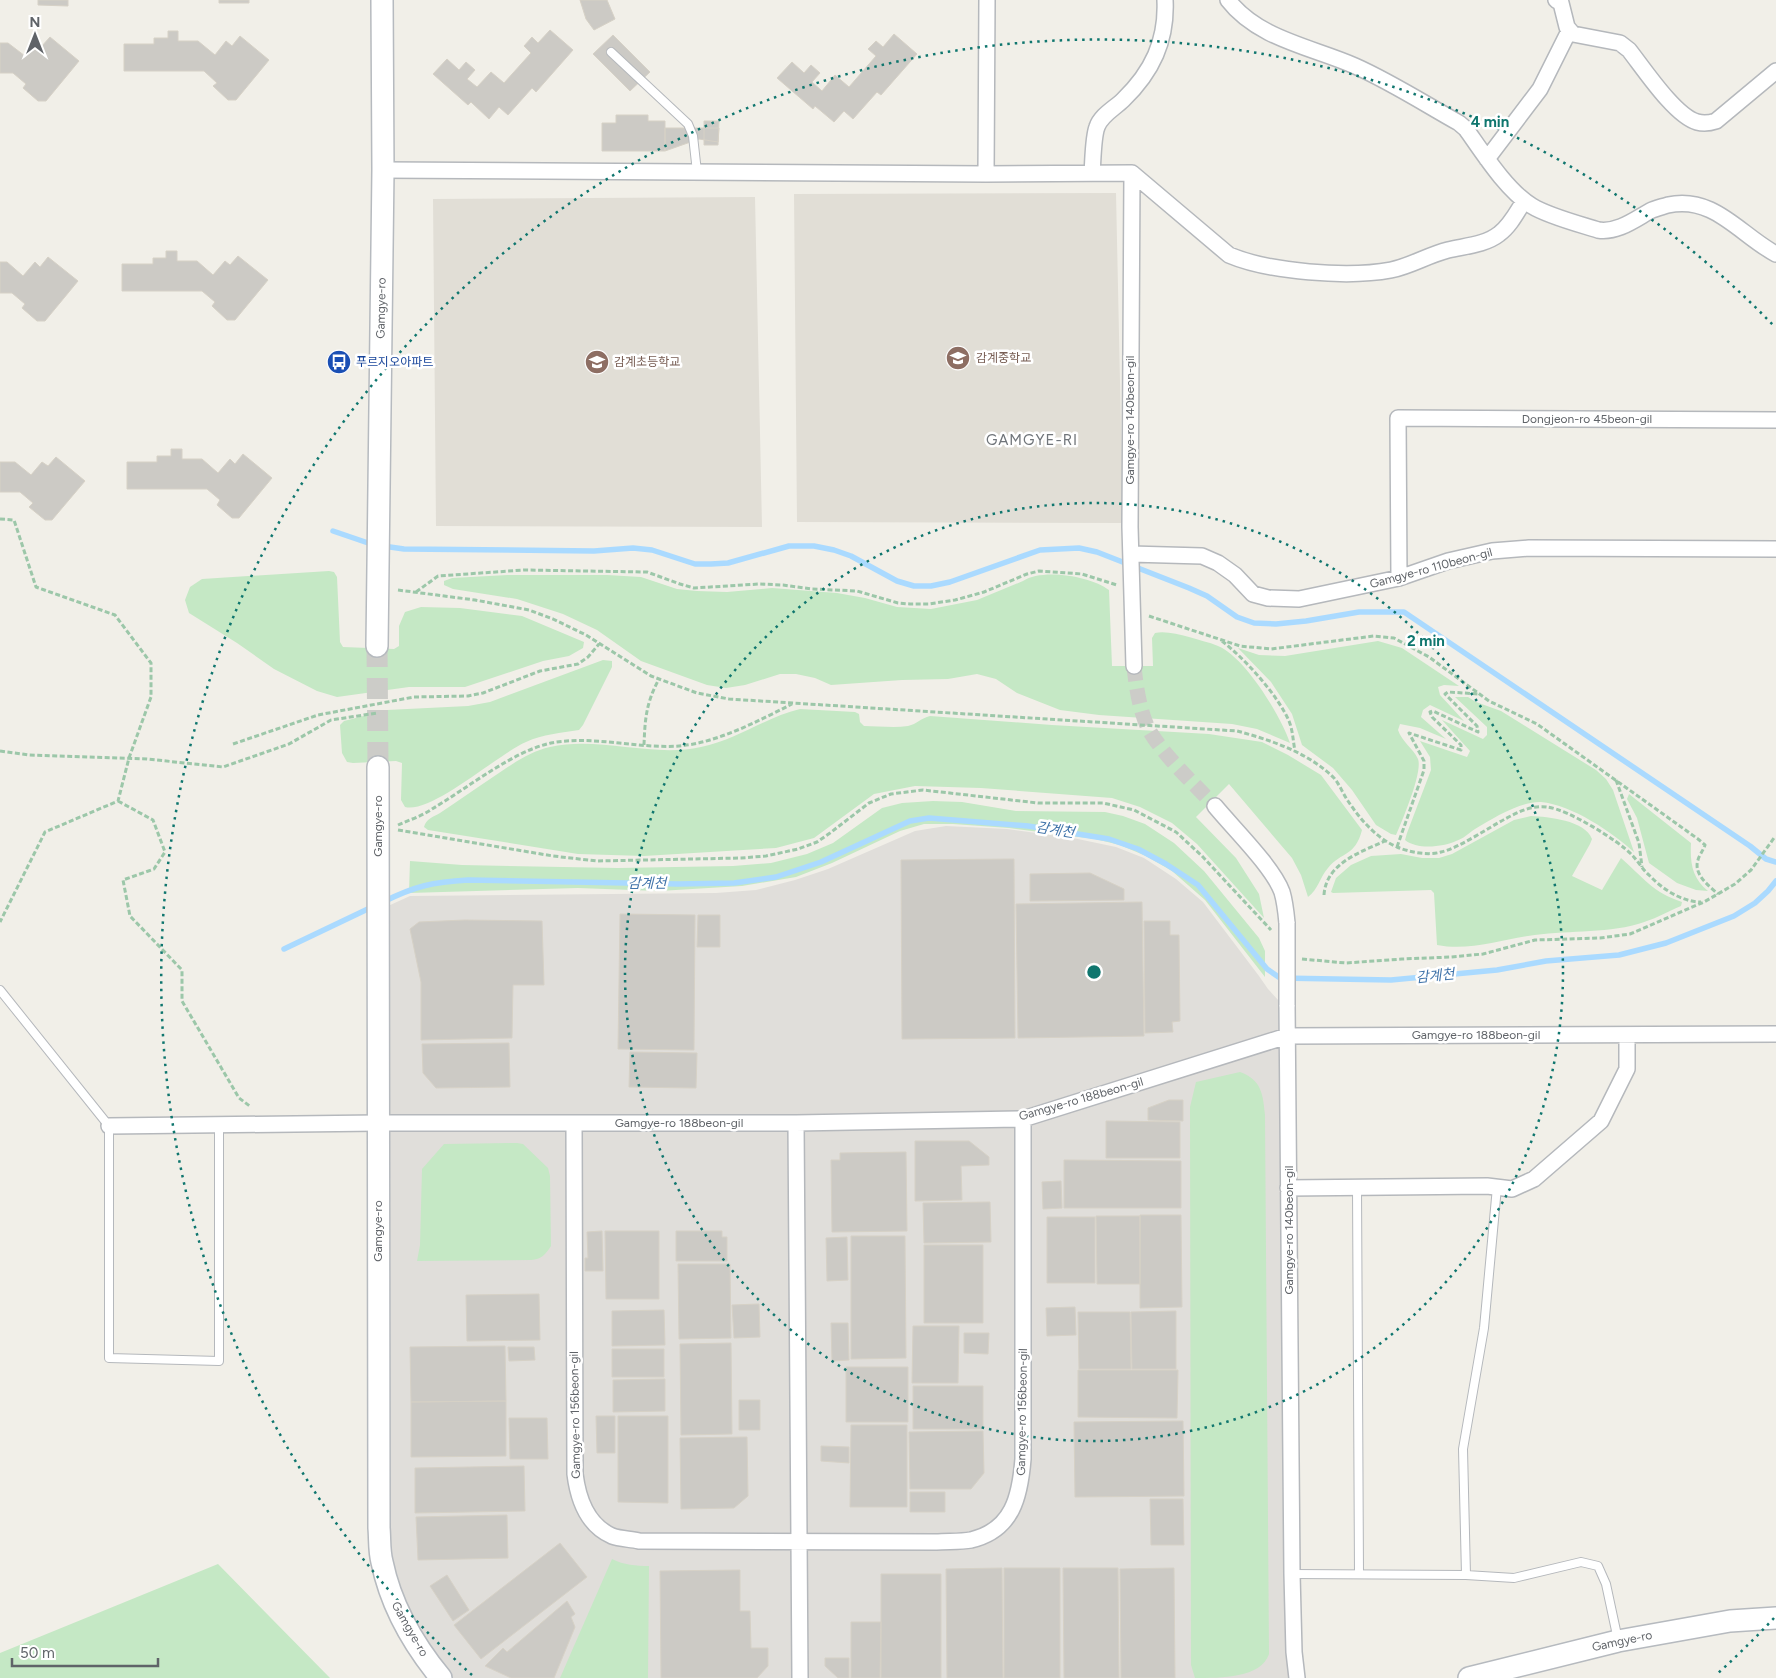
<svg xmlns="http://www.w3.org/2000/svg" width="1776" height="1678" font-family="Figtree,'Noto Sans KR',sans-serif">
<style>
.industrial{fill:#e0deda}
.education{fill:#e1ded6}
.green{fill:#c5e8c5}
.lines{fill:none;stroke-linecap:round;stroke-linejoin:round}
.stream{stroke:#aadaff;stroke-width:5.5}
.building{fill:#cccac5;stroke:#d6d1c6}
.minor-tunnel{stroke:#ccccc8;stroke-width:15;stroke-dasharray:15 8;stroke-linecap:butt}
.secondary-tunnel{stroke:#ccccc8;stroke-width:21;stroke-dasharray:21 11;stroke-linecap:butt}
.service-casing{stroke:#b5b8bc;stroke-width:10}
.minor-casing{stroke:#b5b8bc;stroke-width:18}
.secondary-casing{stroke:#b6babf;stroke-width:24}
.path{stroke:#9cc7a9;stroke-width:3;stroke-dasharray:5 2.5;stroke-linecap:butt}
.service{stroke:#fff;stroke-width:8}
.minor{stroke:#fff;stroke-width:15}
.secondary{stroke:#fff;stroke-width:21}
.minor-bridge-casing{stroke:#b5b8bc;stroke-width:18;stroke-linecap:butt}
.minor-bridge{stroke:#fff;stroke-width:15}
.ring{fill:none;stroke:#0f766e;stroke-width:2.5;stroke-dasharray:2.5 5}
.labels{text-anchor:middle;dominant-baseline:central;stroke-width:5;stroke-linejoin:round;paint-order:stroke}
.street-label{font-size:12px;fill:#5f6368;stroke:#fff}
.education-label{font-size:12px;fill:#785e54;stroke:#fff;text-anchor:start}
.transit-label{font-size:12px;fill:#164399;stroke:#fff;text-anchor:start}
.water-label{font-size:14px;font-style:italic;fill:#4174aa;stroke:#fff}
.quarter-label{font-size:15px;letter-spacing:1px;fill:#70757a;stroke:#fff}
.centre{fill:#0f766e;stroke:#fff;stroke-width:2.5}
.ring-label{font-size:15px;text-anchor:middle;font-weight:bold;fill:#0f766e;stroke:#fff;stroke-width:5;stroke-linejoin:round;paint-order:stroke}
</style>
<rect width="100%" height="100%" fill="#f1efe8"/>
<path class="industrial" d="M946 826 1007 829 1073 838 1116 847 1144 858 1176 879 1203 902 1259 976 1268 989 1279 1001 1287 1005 1297 1678H441L388 1589V906L410 896 716 893 756 890 795 880 828 869 915 831Z"/>
<path class="education" d="M1116 193 1123 523 797 522 794 194Z
M755 197 762 527 436 526 433 199Z"/>
<path class="green" d="M329 571 334 572 337 577 340 642 343 647 394 649 399 646V626L405 612 421 607 460 608 522 616 584 642 583 648 569 656 543 661 465 687H409L337 697 317 691 274 669 237 643 189 613 185 600 190 587 202 579Z
M508 575H607L641 577 677 589 697 591 727 592 772 588 837 593 865 598 897 607 931 609 977 600 1023 581C1042 568 1091 576 1109 590L1112 666H1153L1152 638 1155 633C1165 631 1178 634 1189 637 1198 640 1209 642 1218 646 1245 657 1281 716 1290 743L1257 729 1232 724 1099 715 1060 710 1017 693 996 679 977 674 948 679 902 680 831 685 815 678 796 674H780L745 685 726 688 707 685 641 661 597 630 563 614 517 599 453 589 444 585V581L452 578Z
M1378 641 1402 648 1459 686 1444 685 1438 687 1440 695 1464 721 1430 705 1423 710 1421 717 1446 739 1420 728 1400 724 1398 730C1402 742 1413 748 1418 759 1423 772 1402 821 1396 835L1391 834 1376 825 1352 790 1333 768 1302 745 1292 714 1271 682 1238 648 1259 655 1285 656Z
M603 660 612 661V667L583 725 579 730C561 733 543 734 526 742 498 754 432 814 405 807L401 800 402 763 396 761 353 763 347 762 342 753 340 725 344 721 387 710 468 706 490 702Z
M1455 697H1468L1476 702 1501 711 1596 770 1606 779 1613 790 1634 852C1612 832 1572 805 1541 802 1521 801 1493 818 1475 829 1469 833 1463 839 1456 841 1443 847 1417 850 1405 840L1407 833 1431 770 1430 757 1420 741 1467 757 1470 751 1442 720 1483 739 1487 735V727Z
M800 709 855 712 859 714 860 722 864 726C878 726 894 728 908 726 917 724 921 718 930 716L1052 725 1209 734 1262 742 1288 755 1321 775 1362 830C1355 857 1342 851 1328 868 1320 877 1318 890 1308 897L1301 875 1292 858 1229 784 1196 817 1236 858 1259 894 1264 918 1197 844 1172 823 1140 807 1112 798 981 788 915 786 874 794 814 838 776 848 644 856 578 854 428 830 424 827C426 819 433 817 440 813 458 801 475 789 493 777 511 765 528 752 550 747 599 736 652 758 701 747 736 740 766 717 800 709Z
M1629 794 1691 843C1690 863 1692 878 1708 891L1696 890 1677 883 1649 863 1637 818 1627 799Z
M933 801 962 802 1016 811 1105 812 1123 816 1145 824 1174 843 1204 871 1259 938 1265 951V977L1205 900 1172 871 1146 856 1120 845 1095 839 1009 828 953 824H924L900 831 832 863 796 877 742 886 659 891 578 888 409 893 410 861 462 865 618 868 733 866 771 863 807 854 833 843 882 808 902 803Z
M1531 816C1548 817 1585 820 1592 839L1590 844 1572 876 1602 890 1621 858C1644 878 1652 892 1682 902L1681 906C1667 912 1653 920 1638 924 1603 934 1564 930 1528 936 1498 941 1467 951 1437 945L1434 893 1431 890 1333 893 1331 892 1336 878 1351 865 1371 856 1401 854 1422 858H1439L1452 854 1514 820Z
M1240 1072C1262 1080 1263 1095 1265 1115L1269 1654C1261 1678 1221 1678 1195 1678L1191 1665 1190 1107 1196 1082Z
M517 1143 523 1144 548 1168 550 1176 551 1246C545 1255 542 1259 531 1260L417 1261 420 1245 422 1169 444 1144Z
M612 1559C624 1565 636 1566 649 1566L648 1678H560Z
M218 1564 330 1678H0V1653Z"/>
<g class="lines">
<path class="stream" d="M333 531 374 545
M383 546 404 549 594 551 633 548 652 550 695 564H711L728 563 789 546H814L834 550 851 556 897 581 914 586H931L950 582 1040 550 1079 548 1097 552 1189 588 1207 596 1237 617 1254 623 1276 624 1306 621 1359 612H1404L1750 846 1766 859 1776 862
M383 902C415 886 433 882 468 880L678 884 734 883 776 877 821 862 910 821 929 818 1028 826 1109 839 1138 849 1166 864 1198 885 1267 969 1280 978 1391 980 1497 970 1546 961 1619 955 1666 943 1734 916 1755 903 1768 891 1776 881
M284 949 372 907"/>
</g>
<path class="building" d="M38 0H68V6L38 5Z
M219 0H249V3H219Z
M580 0H607L615 19 594 30 586 19Z
M550 30 573 50 536 92 532 88 508 115 499 107 489 119 471 102 468 105 433 74 447 59 459 70 466 62 475 70 467 79 477 87 491 72 504 83 531 53 524 46 532 37 538 43Z
M168 31H178V41H198L215 55 226 41 232 46 240 36 269 60 236 100H228L213 86 217 83 204 71H124V44H154V38H168Z
M894 34 917 54 881 95 877 92 853 119 844 111 834 122 815 106 813 109 777 78 792 62 804 73 811 65 820 73 812 82 822 91 835 75 849 87 876 56 868 49 876 41 883 47Z
M613 35 650 72 630 91 593 54Z
M50 37 79 61 46 101H38L23 88 26 84 13 73H0V43H8L25 56 36 43 41 47Z
M616 115H648V121H665V151H602V123H616Z
M704 121H719L718 145H704Z
M665 128H719L718 142 699 139 665 151Z
M166 251H177V261H197L213 275 225 261 230 265 238 256 268 280 235 320H227L212 306 215 302 202 291H122V264H153V258H166Z
M48 257 78 281 45 321H37L22 308 25 304 12 293H0V262H7L23 276 35 262 40 267Z
M171 449H182V459H202L218 473 230 459 235 464 243 454 272 478 239 518H232L217 505 220 500 207 489H127V462H157V456H171Z
M56 457 85 481 52 520H45L29 507 33 503 20 492H0V462H15L31 475 42 462 48 466Z
M1014 859 1015 1038 902 1039 901 860Z
M1090 873 1124 889V900L1030 901V874Z
M1142 902 1144 1036 1018 1038 1016 904Z
M620 914 695 915 694 1050 618 1049Z
M698 915H720V947H697Z
M465 920 542 921 544 985H513L512 1038 421 1040V982L410 929 419 922Z
M1144 921H1170V935H1179L1180 1021 1172 1022 1173 1032 1145 1033Z
M509 1043 510 1087 436 1088 423 1073 422 1044Z
M630 1052 697 1053 696 1088 629 1087Z
M1169 1100H1183V1121L1148 1120V1108Z
M1106 1121 1180 1122V1158H1106Z
M915 1141H969L989 1157V1165L961 1166 962 1200 915 1201Z
M906 1152 907 1231 832 1232 831 1160H840V1153Z
M1064 1160 1181 1161V1208H1064Z
M1061 1181 1062 1208 1043 1209 1042 1182Z
M990 1202 991 1242 924 1243 923 1203Z
M1140 1215H1181L1182 1307 1140 1308Z
M1096 1216H1140V1284H1097Z
M1047 1217H1095V1283H1047Z
M602 1231 603 1271H585V1258H588L587 1232Z
M605 1231H659V1299H606Z
M676 1231H722V1237H727V1261H676Z
M851 1236H905L906 1358 851 1359Z
M847 1237 848 1280 827 1281 826 1238Z
M924 1245H983V1323H924Z
M678 1264H730L731 1338 679 1339Z
M539 1294 540 1340 467 1341 466 1295Z
M759 1304 760 1337 734 1338 732 1305Z
M1075 1307 1076 1335 1047 1336 1046 1308Z
M664 1310 665 1345 612 1346V1311Z
M1176 1311V1369H1132L1131 1312Z
M1078 1312H1130L1131 1369H1079Z
M831 1323H848L849 1360 832 1361Z
M913 1326H959L958 1383H912Z
M964 1333H989L988 1354 964 1353Z
M731 1343 732 1434 681 1435 680 1344Z
M505 1346 506 1401 411 1402 410 1347Z
M508 1347H534L535 1360 509 1361Z
M612 1349H664V1377H612Z
M846 1367H908V1422H846Z
M1078 1370H1178L1177 1418 1078 1417Z
M665 1379V1411L613 1412V1380Z
M913 1386H983V1429H913Z
M739 1400H760V1430H739Z
M506 1401V1456L411 1457V1402Z
M596 1416H615V1453H597Z
M618 1416H668V1503L618 1502Z
M509 1418H547L548 1459H510Z
M1183 1421 1184 1496 1075 1497 1074 1422Z
M851 1425H907V1507H850Z
M983 1431 984 1473 971 1489H910L909 1432Z
M747 1437 748 1496 734 1508 681 1509 680 1438Z
M821 1446 849 1447V1463L821 1461Z
M524 1466 525 1511 415 1513V1468Z
M910 1492H945V1512H910Z
M1150 1499H1183L1184 1545H1151Z
M507 1515 508 1558 418 1560 416 1517Z
M560 1543 587 1577 481 1659 454 1625Z
M1002 1568 1003 1678H947L946 1569Z
M1004 1568H1060V1678H1004Z
M1063 1568H1118L1119 1678H1064Z
M1174 1568 1175 1678H1121L1120 1569Z
M740 1570V1611H750L751 1648H768V1666L757 1678H661L660 1571Z
M881 1574H941V1678H881Z
M447 1575 469 1610 453 1621 430 1586Z
M567 1601 575 1614 571 1617 575 1627 554 1678H511L485 1666 503 1648 507 1652Z
M851 1622H881L880 1678H851Z
M825 1658H849V1678H838L825 1666Z"/>
<g class="lines">
<path class="minor-tunnel" d="M1134 666C1136 686 1139 707 1147 726 1159 751 1195 785 1215 806"/>
<path class="secondary-tunnel" d="M377 646 378 767"/>
<g class="service-casing">
<path id="service" d="M611 52 688 124 693 136 697 172
M0 990 109 1126V1358L219 1361V1126
M1357 1187 1359 1574
M1292 1574 1466 1575 1463 1449 1484 1328 1497 1187
M1466 1575 1514 1578 1581 1562 1598 1566 1606 1584 1618 1640"/>
</g>
<g class="minor-casing">
<path id="minor" d="M1228 0C1258 39 1312 47 1355 66 1391 82 1425 104 1459 123L1466 129C1483 153 1507 191 1532 206 1548 216 1579 224 1598 230 1617 233 1634 220 1650 211 1656 208 1662 207 1668 205 1714 195 1740 235 1776 254
M1556 0 1561 3 1567 27 1573 34 1620 43 1629 50C1644 69 1675 116 1697 122 1704 124 1710 123 1716 121L1776 71
M1487 159 1540 89 1569 31
M383 170 986 174 1132 173 1229 255C1269 272 1348 278 1391 270 1411 266 1428 255 1448 250 1464 246 1485 245 1499 234 1510 226 1517 212 1524 201
M1092 173C1093 162 1093 137 1097 127 1101 115 1115 108 1123 100 1152 72 1167 41 1165 0
M1132 173 1130 527 1134 666
M986 174 987 0
M1131 554 1202 556 1218 563 1235 575 1253 594 1268 598 1299 599 1399 578 1448 561 1492 551 1529 548 1776 549
M1399 578 1398 418 1776 420
M1215 806C1233 828 1273 867 1282 892 1285 902 1286 912 1287 923
M1287 1005 1292 1574 1294 1652 1297 1678
M574 1123 575 1474C578 1498 587 1525 612 1536 620 1539 631 1539 639 1541L936 1542C947 1541 960 1542 971 1540 1013 1530 1020 1496 1023 1459V1119
M796 1123 800 1678
M109 1126 378 1123H796L1023 1119 1287 1036 1776 1034
M1288 1188 1487 1186 1512 1189 1534 1179 1601 1121 1627 1069V1035"/>
</g>
<g class="secondary-casing">
<path id="secondary" d="M377 646 383 170 382 0
M378 767 379 1528C380 1539 379 1551 382 1562 391 1606 413 1644 441 1678
M1469 1678 1618 1641 1730 1621 1776 1618"/>
</g>
<path class="path" d="M0 519 14 520 36 587 115 615 151 663V697L129 758 118 801 45 832 0 922
M398 590 475 600 529 610 553 619 586 635 651 676 697 693 729 699 1237 731C1271 740 1309 753 1334 778 1340 785 1343 794 1348 801 1360 819 1376 838 1397 847 1409 852 1428 856 1441 852 1459 848 1488 828 1505 819 1518 812 1532 805 1547 807 1567 809 1618 840 1632 855 1638 861 1642 869 1649 875 1662 889 1682 902 1701 902
M416 592 438 576 524 570 647 572 680 584 694 588 759 584 783 585 812 589 857 591 898 603 910 604H929L955 600 984 592 1027 574 1039 571 1082 574 1117 585
M1149 616 1240 646 1271 649 1374 636 1394 638 1429 657 1489 701 1537 724 1698 839 1705 845C1703 851 1699 855 1698 860 1693 874 1709 886 1718 894
M1222 641C1245 659 1277 694 1289 721 1293 731 1293 741 1295 751
M233 744 318 715 414 697 468 696 483 693 540 671 578 664 588 657 599 644
M644 745C645 719 646 703 659 679
M0 751 29 755 147 759 223 767 289 744 331 720 377 713
M1616 780 1639 843 1642 867
M118 801 153 820 165 852 154 869 123 880 130 916 182 970V1001L239 1098 251 1107
M398 825C409 820 422 816 432 809 466 789 513 751 551 743 593 735 637 749 679 746 717 743 758 721 792 704
M398 830 553 856 597 861 741 858 766 856 798 849 817 842 830 833 869 803 891 794 923 790 1038 803H1103L1134 810 1176 832 1202 856 1271 930
M1397 847 1424 770V761L1409 733 1461 750V745L1432 717 1430 712 1433 711 1478 732 1477 726 1445 694 1448 692 1479 694
M1324 895C1326 863 1361 852 1385 841
M1302 959 1346 963 1402 959 1451 957 1483 954 1535 940 1600 938 1630 934 1704 902 1735 884 1751 870 1774 838"/>
<use href="#service" class="service"/>
<use href="#minor" class="minor"/>
<use href="#secondary" class="secondary"/>
<g class="minor-bridge-casing">
<path id="minor-bridge" d="M1287 923V1005"/>
</g>
<use href="#minor-bridge" class="minor-bridge"/>
</g>
<g class="ring">
<circle cx="1094" cy="972" r="469"/>
<path d="M1774 1618A938 938 0 0 1 1716 1675M472 1675A938 938 0 1 1 1774 326"/>
</g>
<defs>
<g id="school-disc" transform="scale(1.25)"><circle r="9.5" fill="#8d6e63" stroke="#fff"/><path d="M0-5L7-2L0 1L-7-2ZM-4 1L0 2.5L4 1V4Q0 6-4 4Z" fill="#fff"/></g>
<g id="bus-disc" transform="scale(1.25)"><circle r="9.5" fill="#1a4fb4" stroke="#fff"/><path d="M-5-6H5V4H4V6H2V4H-2V6H-4V4H-5ZM-3.5-4V0h7V-4ZM-3.5 1.2v1.5H-2V1.2ZM2 1.2v1.5H3.5V1.2Z" fill="#fff"/></g>
</defs>
<g fill-rule="evenodd">
<use href="#school-disc" x="958" y="358"/>
<use href="#bus-disc" x="339" y="362"/>
<use href="#school-disc" x="597" y="362"/>
</g>
<g class="labels">
<g class="street-label">
<text transform="translate(381 308) rotate(-89)">Gamgye-ro</text>
<text x="1587" y="419">Dongjeon-ro 45beon-gil</text>
<text transform="translate(1130 420) rotate(-90)">Gamgye-ro 140beon-gil</text>
<text transform="translate(1431 568) rotate(-15)">Gamgye-ro 110beon-gil</text>
<text transform="translate(378 826) rotate(-90)">Gamgye-ro</text>
<text x="1476" y="1035">Gamgye-ro 188beon-gil</text>
<text transform="translate(1081 1099) rotate(-16)">Gamgye-ro 188beon-gil</text>
<text x="679" y="1123">Gamgye-ro 188beon-gil</text>
<text transform="translate(1289 1230) rotate(-90)">Gamgye-ro 140beon-gil</text>
<text transform="translate(378 1231) rotate(-90)">Gamgye-ro</text>
<text transform="translate(1022 1412) rotate(-89)">Gamgye-ro 156beon-gil</text>
<text transform="translate(575 1415) rotate(-91)">Gamgye-ro 156beon-gil</text>
<text transform="translate(410 1629) rotate(60)">Gamgye-ro</text>
<text transform="translate(1622 1641) rotate(-12)">Gamgye-ro</text>
</g>
<g class="education-label">
<text x="976" y="358">감계중학교</text>
<text x="614" y="362">감계초등학교</text>
</g>
<g class="transit-label">
<text x="356" y="362">푸르지오아파트</text>
</g>
<g class="water-label">
<text transform="translate(1055 830) rotate(9)">감계천</text>
<text x="647" y="883">감계천</text>
<text transform="translate(1435 976) rotate(-6)">감계천</text>
</g>
<g class="quarter-label">
<text x="1032" y="440">GAMGYE-RI</text>
</g>
</g>
<circle cx="1094" cy="972" r="8" class="centre"/>
<g class="ring-label">
<text x="1490" y="127">4 min</text>
<text x="1426" y="646">2 min</text>
</g>
<g transform="translate(35 35)" stroke="#ffffff" stroke-width="4" paint-order="stroke">
<path d="M0-4L9 19L0 12L-9 19Z" fill="#5f6368"/>
<text y="-8" font-size="14" font-weight="bold" text-anchor="middle" fill="#5f6368">N</text>
</g>
<path d="M12 1658v8h146v-8" fill="none" stroke="#5f6368" stroke-width="2.5"/>
<text x="20" y="1658" font-size="15" fill="#5f6368" stroke="#ffffff" stroke-width="4" paint-order="stroke">50 m</text>
</svg>
